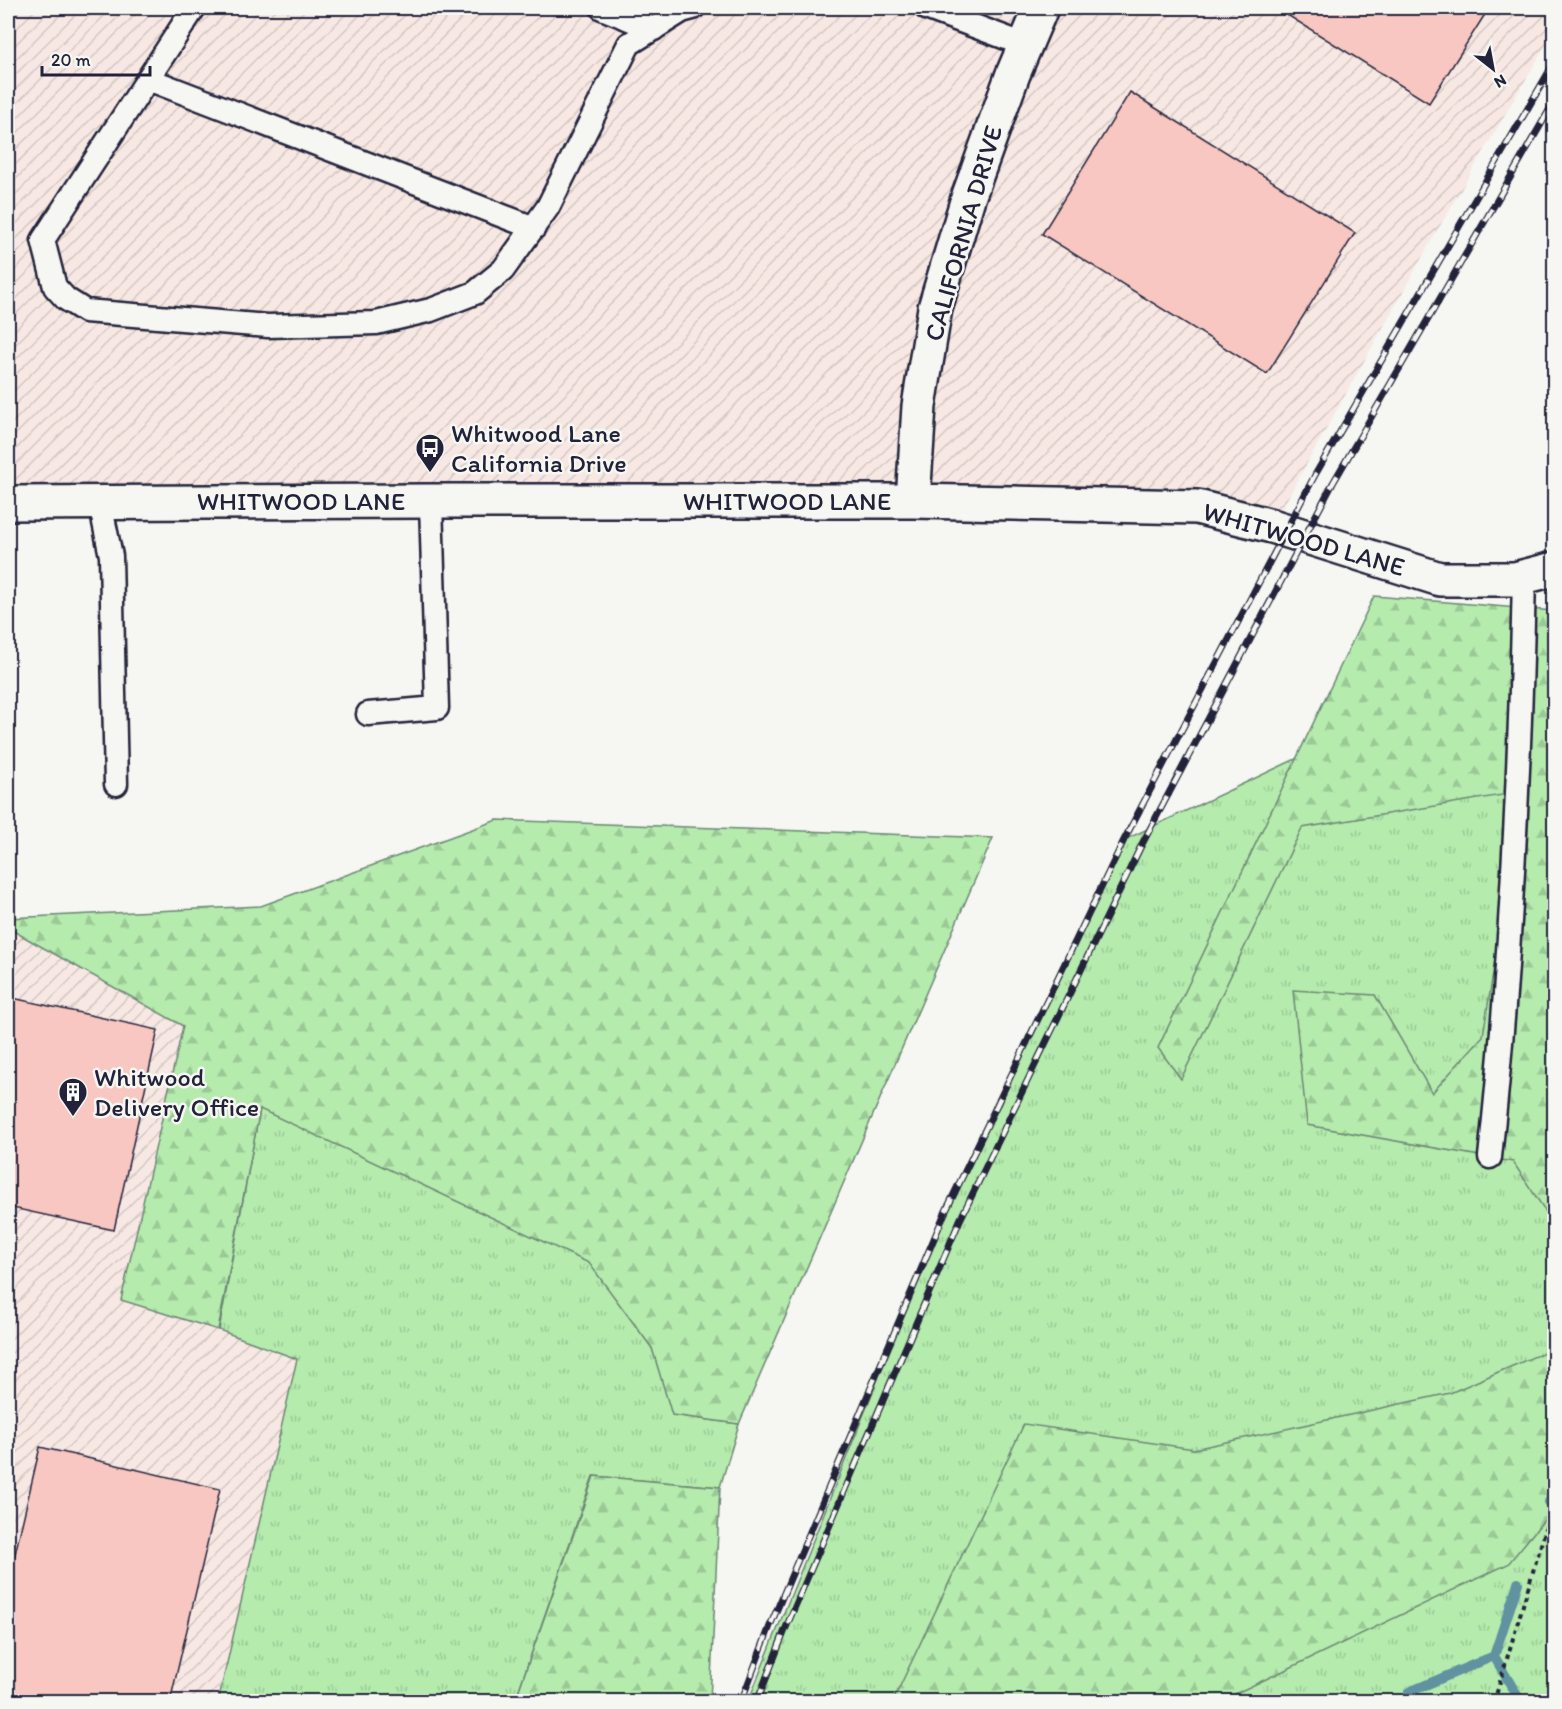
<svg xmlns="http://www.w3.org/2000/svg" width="1562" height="1709" font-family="Itim,sans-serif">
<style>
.industrial{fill:url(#industrial-furrows)}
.grass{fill:url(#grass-tufts);stroke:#6c8674;stroke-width:1.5}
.forest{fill:url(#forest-firs);stroke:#6c8674;stroke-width:1.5}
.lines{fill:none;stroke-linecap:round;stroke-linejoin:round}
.stream{stroke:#6192a0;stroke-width:10}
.building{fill:#f8c7c1;stroke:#22223b;stroke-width:1.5}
.lane-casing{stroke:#22223b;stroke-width:27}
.street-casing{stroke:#22223b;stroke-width:38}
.path{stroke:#22223b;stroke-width:4;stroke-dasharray:4.5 4.5;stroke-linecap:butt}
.lane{stroke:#f6f6f2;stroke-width:22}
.street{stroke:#f6f6f2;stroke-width:33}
.rail-casing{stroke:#22223b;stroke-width:7}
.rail{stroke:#f6f6f2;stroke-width:4.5;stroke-dasharray:14;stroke-linecap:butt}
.labels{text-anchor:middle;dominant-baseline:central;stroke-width:5;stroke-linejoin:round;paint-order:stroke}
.street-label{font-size:26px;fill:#22223b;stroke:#f6f6f2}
.poi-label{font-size:26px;fill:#22223b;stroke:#f6f6f2;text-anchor:start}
</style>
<defs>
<pattern id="industrial-furrows" width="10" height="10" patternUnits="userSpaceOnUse" patternTransform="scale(1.5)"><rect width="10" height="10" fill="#f7e8e3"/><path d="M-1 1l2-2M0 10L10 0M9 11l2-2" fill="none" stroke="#d3c7c4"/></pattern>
<pattern id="grass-tufts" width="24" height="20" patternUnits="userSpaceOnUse" patternTransform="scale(1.5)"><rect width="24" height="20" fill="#b5ebad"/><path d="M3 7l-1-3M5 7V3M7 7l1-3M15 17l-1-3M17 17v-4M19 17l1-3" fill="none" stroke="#9bc996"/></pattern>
<pattern id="forest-firs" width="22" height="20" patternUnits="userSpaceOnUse" patternTransform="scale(1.5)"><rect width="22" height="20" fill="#b5ebad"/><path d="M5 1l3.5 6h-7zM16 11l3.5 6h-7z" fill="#9bc996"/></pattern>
</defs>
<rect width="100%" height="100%" fill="#f6f6f2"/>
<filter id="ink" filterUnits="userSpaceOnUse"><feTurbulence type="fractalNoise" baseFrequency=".0167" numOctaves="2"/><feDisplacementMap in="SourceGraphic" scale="12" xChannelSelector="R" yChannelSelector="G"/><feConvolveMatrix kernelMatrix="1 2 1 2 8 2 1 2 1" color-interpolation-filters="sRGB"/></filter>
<g filter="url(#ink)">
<path class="industrial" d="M8 8H1554V31L1434 236 1272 526 1197 507 8 503Z
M8 928 183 1026 121 1300 218 1330 297 1359 218 1701H8Z"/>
<path class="grass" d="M1554 652V1701L748 1702 944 1215 1124 840 1516 655Z
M260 1108 590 1263 652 1348 673 1415 739 1424 720 1487 593 1476 515 1701 218 1702 297 1359 219 1330Z"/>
<path class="forest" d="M1374 596 1554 611V1224L1513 1162 1307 1125 1293 990 1375 995 1432 1093 1483 1036 1512 854 1508 794 1302 828 1181 1079 1158 1048Z
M497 820 993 838 739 1424 672 1415 652 1348 589 1263 260 1109 218 1330 121 1300 183 1026 8 928V918L261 906Z
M1554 1348V1508L1508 1564 1220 1701H893L1024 1424 1194 1449 1450 1393Z
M594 1476 720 1487 710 1701H515Z"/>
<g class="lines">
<path class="stream" d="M1549 1502 1554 1494
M1494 1656 1518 1583
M1409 1692 1494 1656 1521 1702"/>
</g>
<path class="building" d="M1276 8H1489L1429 103Z
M1130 92 1355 233 1267 374 1042 234Z
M8 997 158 1030 114 1230 8 1207Z
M40 1447 220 1489 170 1702H8V1584Z"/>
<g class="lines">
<g class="lane-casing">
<path id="lane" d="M194 8 43 240 55 287 66 299 85 311 268 326 376 323 431 310 475 293 503 270 548 207 629 44 682 11 693 8
M602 8 654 29
M926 8 1025 45
M148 79 534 228
M100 503 111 556 116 784
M368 714 437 708 431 501
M1490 1157C1511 964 1520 771 1524 577"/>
</g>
<g class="street-casing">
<path id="street" d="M913 501 919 406 935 308 968 198 1013 74 1041 8
M8 503 431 501H913L1197 507 1272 526 1440 579H1515L1554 569"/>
</g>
<path class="path" d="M1494 1702 1554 1501"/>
<use href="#lane" class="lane"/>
<use href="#street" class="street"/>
<g class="rail-casing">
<path id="rail" d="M741 1702 770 1626 944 1215 1124 840 1315 475 1554 63
M757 1702 785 1630 960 1220 1141 846 1333 483 1554 102"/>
</g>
<use href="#rail" class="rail"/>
</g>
</g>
<defs>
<g id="bus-pin" transform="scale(1.5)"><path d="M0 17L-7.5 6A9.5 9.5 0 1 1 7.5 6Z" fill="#22223b" stroke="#f6f6f2"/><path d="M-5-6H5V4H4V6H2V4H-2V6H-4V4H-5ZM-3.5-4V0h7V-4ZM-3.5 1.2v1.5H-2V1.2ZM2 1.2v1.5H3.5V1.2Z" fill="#fff"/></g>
<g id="building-pin" transform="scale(1.5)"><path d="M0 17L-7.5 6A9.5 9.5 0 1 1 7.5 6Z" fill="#22223b" stroke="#f6f6f2"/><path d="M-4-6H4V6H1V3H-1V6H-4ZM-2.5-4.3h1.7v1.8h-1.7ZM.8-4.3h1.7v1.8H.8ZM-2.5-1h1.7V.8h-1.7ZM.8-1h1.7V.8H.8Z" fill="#fff"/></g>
</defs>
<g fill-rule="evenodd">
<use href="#bus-pin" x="430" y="448"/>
<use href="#building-pin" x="73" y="1092"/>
</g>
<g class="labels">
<g class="street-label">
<text transform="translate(963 233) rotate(-74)">CALIFORNIA DRIVE</text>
<text x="301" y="501">WHITWOOD LANE</text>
<text x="787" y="501">WHITWOOD LANE</text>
<text transform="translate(1304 539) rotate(16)">WHITWOOD LANE</text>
</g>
<g class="poi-label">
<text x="451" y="433">Whitwood Lane<tspan x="451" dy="30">California Drive</tspan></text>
<text x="94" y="1077">Whitwood<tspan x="94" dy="30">Delivery Office</tspan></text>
</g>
</g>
<rect width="1562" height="1709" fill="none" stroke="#f6f6f2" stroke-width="30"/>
<rect x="15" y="15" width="1532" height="1679" fill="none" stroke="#22223b" stroke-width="2" filter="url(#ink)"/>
<g transform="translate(1493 69) rotate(149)" stroke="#f6f6f2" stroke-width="4.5" paint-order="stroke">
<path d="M0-4.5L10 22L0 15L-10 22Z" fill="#22223b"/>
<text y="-9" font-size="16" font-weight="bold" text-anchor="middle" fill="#22223b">N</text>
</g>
<path d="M42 66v9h108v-9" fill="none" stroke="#22223b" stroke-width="3"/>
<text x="51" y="66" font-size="18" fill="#22223b" stroke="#f6f6f2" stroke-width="4.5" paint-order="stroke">20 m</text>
</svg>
